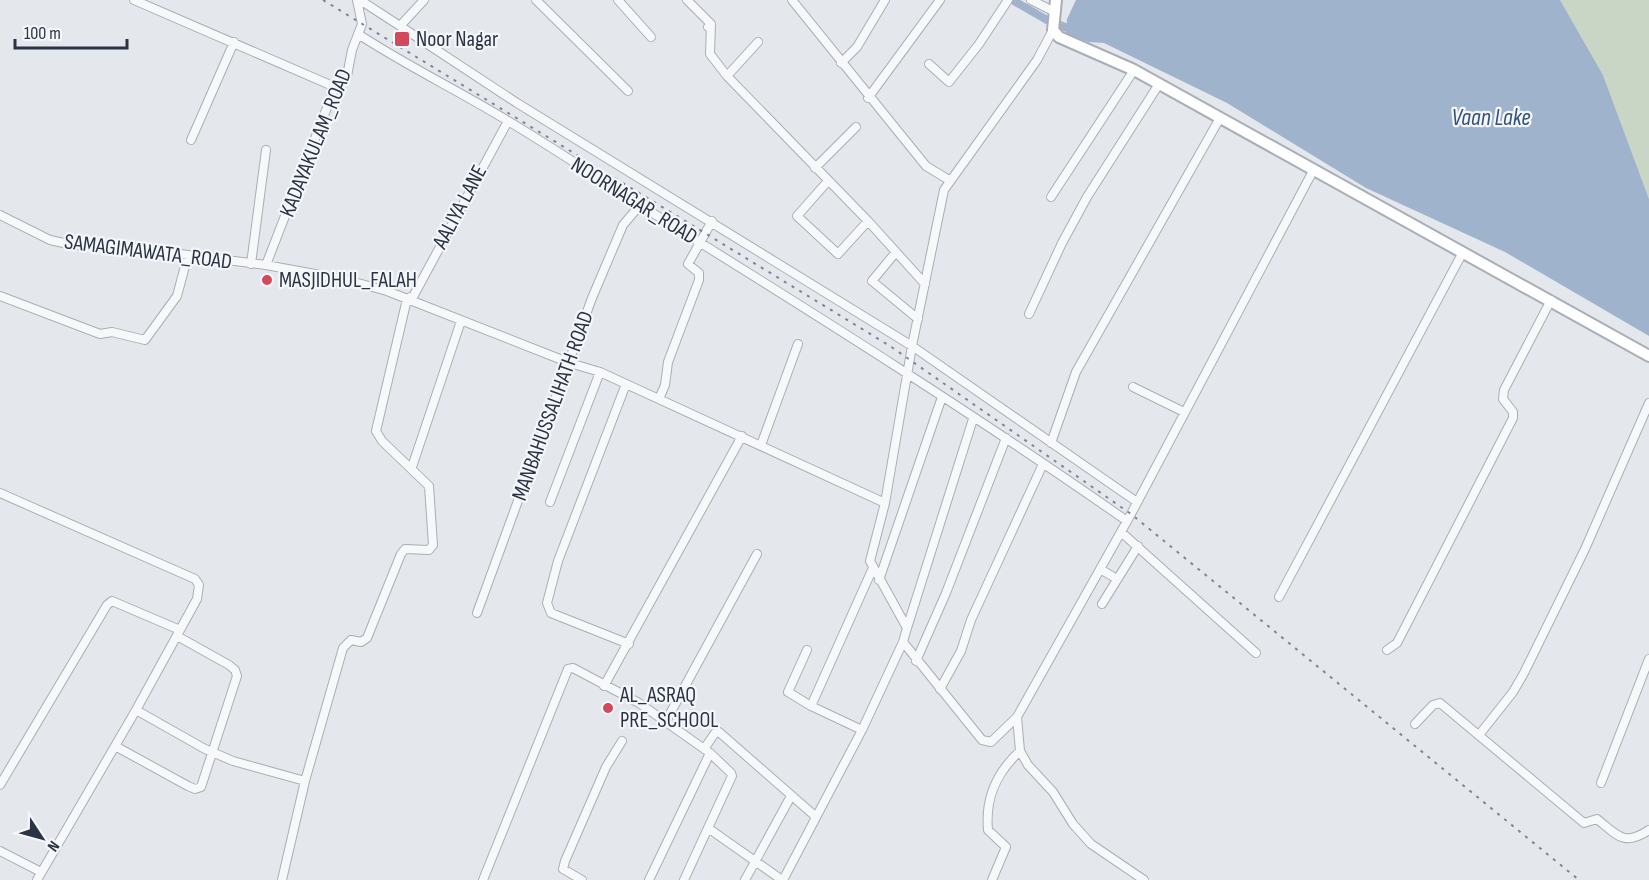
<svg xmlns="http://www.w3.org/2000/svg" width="1649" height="880" font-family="'Sofia Sans Condensed',sans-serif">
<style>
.green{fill:#c9d6c5}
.water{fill:#9fb4cc}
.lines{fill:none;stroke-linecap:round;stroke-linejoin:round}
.canal{stroke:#9fb4cc;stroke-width:8}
.street-casing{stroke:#a9aeb7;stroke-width:10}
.secondary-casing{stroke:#a9aeb7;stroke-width:14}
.street{stroke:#f7f8fa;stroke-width:8}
.secondary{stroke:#fff;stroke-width:10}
.rail{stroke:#7d8696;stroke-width:2;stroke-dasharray:3 6;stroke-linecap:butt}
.poi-dot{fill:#d1495b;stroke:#f4f6f9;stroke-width:2}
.labels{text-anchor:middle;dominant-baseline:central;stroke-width:4.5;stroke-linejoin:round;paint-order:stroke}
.poi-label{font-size:22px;fill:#2b3445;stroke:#f4f6f9;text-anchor:start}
.street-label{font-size:22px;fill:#2b3445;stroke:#f4f6f9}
.water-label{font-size:24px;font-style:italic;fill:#34527a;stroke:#f4f6f9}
</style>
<rect width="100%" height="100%" fill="#e4e7ec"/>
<path class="green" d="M1560 0H1649V199L1603 75Z"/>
<path class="water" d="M1076 0H1560L1603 75 1649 199V336L1505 252 1366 188 1227 103 1104 43 1088 42 1066 34 1067 19Z"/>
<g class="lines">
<path class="canal" d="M1014 1 1047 20
M1060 25 1067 28"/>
<g class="street-casing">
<path id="street" d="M134 0 335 87
M360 0 400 26 424 0
M536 0 628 91
M618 0 651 37
M687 0 711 24
M792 0 926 166 949 180
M1031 0 1055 12
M400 26 517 103 912 346 1137 502
M708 27 711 24 710 54 727 76
M358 34C407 66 459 91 508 121 562 153 614 189 667 222 823 319 977 416 1127 521
M758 42 727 76 868 221 925 284
M841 63 857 47 885 0
M929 64 949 82 979 44 1008 0
M868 98 940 0
M191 140 234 42
M815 168 856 127
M828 181 797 216 838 254 868 221
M1051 197 1134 70
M0 215 50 240 73 245 118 246 266 265 347 280 387 291 570 363 600 372 885 503
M896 252 872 281 918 319
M251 264 266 150
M266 265 335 87 347 76 352 50 362 24 357 0
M0 296 100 334 112 332 145 340 177 296 188 255
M1029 314 1062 243 1087 197 1159 84
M626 384 558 561 547 603 551 613 629 644
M1133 387 1184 412
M659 399 665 385 668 362 699 280V273L688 264 712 221
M1051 443 1076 372 1220 118
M761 445 798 344
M412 467 461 321
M0 493 195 579 199 585 197 599 136 710 37 880
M550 502 600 372
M1121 532 1256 653
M1100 569 1117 579
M879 580 942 397
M1279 597 1463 252
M1102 604 1138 546
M477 613 592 298 623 225 640 205
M907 628 973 419
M903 642 982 740 991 742 1017 717 1131 514 1314 169
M807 650 788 692 811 706 862 730
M1387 650 1397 643 1513 418V412L1503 399 1504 390 1551 300
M916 661 946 593 1006 438
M604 686 742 436
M940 689 961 651 971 620 1043 464
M811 706 872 570
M136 710 205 749 233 761 305 781
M1017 717 1020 751 1028 765 1053 792 1073 824 1091 844 1144 880
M666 721 757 554
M1415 724 1433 705 1440 703 1584 823 1597 819C1617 835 1624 847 1649 830
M1479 735 1513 692 1524 673 1585 549 1649 403
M115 746 188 786 195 789 201 787 237 676 235 670 229 665 177 636
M704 749 715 733 719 732 815 816
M1601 783 1649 659
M0 785 107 605 112 601 180 630
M708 828 782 880
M0 851 41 872
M282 880 305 781 343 648 351 640 361 642 367 638 401 554 405 549 429 550 433 545 429 486 382 441 376 431 407 299 414 295 508 121
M483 880 568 669 573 668 639 703 710 753 731 773 732 776 684 880
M582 880 563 869 565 861 606 767 622 741
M649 880 710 753
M745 880 791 796
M783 880 862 730 903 642 907 628 870 561 885 503 912 346 944 190 1037 60 1053 30
M992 880 1006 847 988 830C985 798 996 773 1020 751"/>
</g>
<g class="secondary-casing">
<path id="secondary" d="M1056 0 1053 30 1059 37 1134 70 1649 356"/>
</g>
<use href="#street" class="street"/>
<use href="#secondary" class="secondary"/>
<path class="rail" d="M323 0 890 346 1131 514 1579 880"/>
</g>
<g class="poi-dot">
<rect x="394" y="31" width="16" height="16" rx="3"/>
<circle cx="267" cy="280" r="6"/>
<circle cx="608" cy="708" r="6"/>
</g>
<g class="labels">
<g class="poi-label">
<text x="416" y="39">Noor Nagar</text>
<text x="279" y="280">MASJIDHUL_FALAH</text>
<text x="620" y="695">AL_ASRAQ<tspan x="620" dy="25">PRE_SCHOOL</tspan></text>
</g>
<g class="street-label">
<text transform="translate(316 143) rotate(-68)">KADAYAKULAM_ROAD</text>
<text transform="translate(634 201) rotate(32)">NOORNAGAR_ROAD</text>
<text transform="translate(460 207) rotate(-62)">AALIYA LANE</text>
<text transform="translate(148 252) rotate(7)">SAMAGIMAWATA_ROAD</text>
<text transform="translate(553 406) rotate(-70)">MANBAHUSSALIHATH ROAD</text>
</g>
<g class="water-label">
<text x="1491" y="117">Vaan Lake</text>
</g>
</g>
<g transform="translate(42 838) rotate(126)" stroke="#f4f6f9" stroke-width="4.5" paint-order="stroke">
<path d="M0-4.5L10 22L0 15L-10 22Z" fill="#2b3445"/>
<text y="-9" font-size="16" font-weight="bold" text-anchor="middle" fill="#2b3445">N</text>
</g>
<path d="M15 39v9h112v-9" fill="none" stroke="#2b3445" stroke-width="3"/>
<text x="24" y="39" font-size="18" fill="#2b3445" stroke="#f4f6f9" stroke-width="4.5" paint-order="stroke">100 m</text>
</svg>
